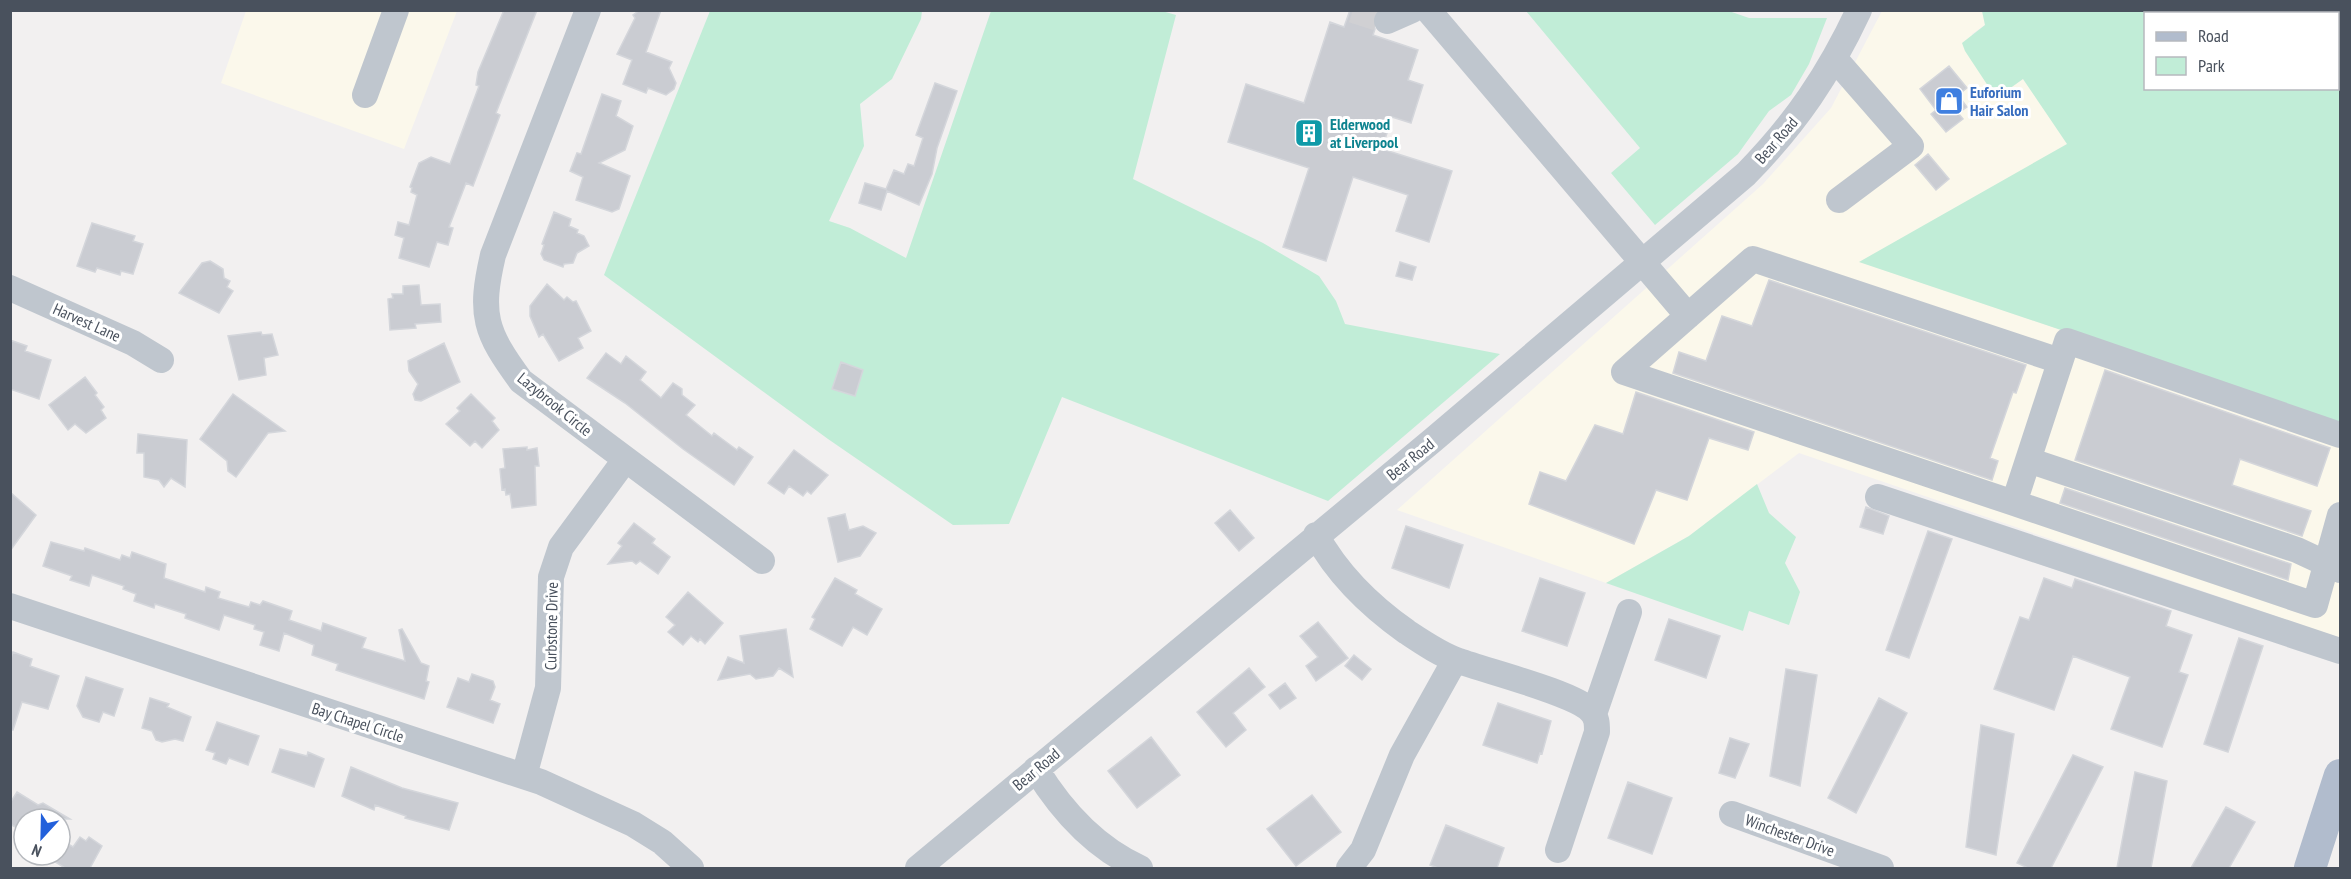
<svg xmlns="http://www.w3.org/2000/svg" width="2351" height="879" font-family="'PT Sans Narrow',sans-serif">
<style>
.commercial{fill:#fbf8eb}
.green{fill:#c1edd7;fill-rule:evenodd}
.building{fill:#caccd2;stroke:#d4d6db;stroke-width:1.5}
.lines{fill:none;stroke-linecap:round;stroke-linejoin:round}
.minor-tunnel{stroke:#d0d0d3;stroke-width:26;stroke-dasharray:26 13;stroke-linecap:butt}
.minor{stroke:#bfc6ce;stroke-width:26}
.major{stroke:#b1bccd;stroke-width:32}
.labels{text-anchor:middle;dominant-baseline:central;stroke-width:6;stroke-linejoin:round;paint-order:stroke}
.shop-label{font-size:16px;font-weight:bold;fill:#366cbe;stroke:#fff;text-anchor:start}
.culture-label{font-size:16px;font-weight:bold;fill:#0d838f;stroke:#fff;text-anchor:start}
.street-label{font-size:16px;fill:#49515d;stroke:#fff}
</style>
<rect width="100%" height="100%" fill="#f2f0f0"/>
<path class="commercial" d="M246 11H457L404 149 221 83Z
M1882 11H1982L1985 25 1972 34 2002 94 2023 79 2068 144 1860 262 2340 424V638L1799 453 1689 536 1606 583 1397 510 1763 184 1831 108Z"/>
<path class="green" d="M1726 10 1749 18H1827L1809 64 1791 95 1769 111 1738 154 1655 225 1611 173 1640 148 1526 11Z
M710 11H922L921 19 892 79 860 104 864 146 829 221 850 228 906 258 991 11H1162L1176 15 1133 179 1263 243 1319 276 1336 301 1345 324 1500 354 1328 501 1062 397 1009 524 953 525 828 439 604 275Z
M1982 11H2340V424L1859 262 2067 144 2023 79 2002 94 1994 95 1965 51 1962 43 1985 25ZM2146 14H2338V88H2146Z
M1757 484 1769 513 1796 537 1785 563 1800 592 1789 625 1749 611 1743 631 1606 583 1689 536Z"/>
<path class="building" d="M504 10H537L496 113 500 115 473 186 466 183 449 227 453 228 448 245 437 242 429 267 399 258 404 238 395 235 398 222 409 225 417 195 411 192 412 188 410 187 419 163 431 157 450 164 479 86 476 85 478 72Z
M640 10H661L646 52 672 62 669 68 676 83 674 89 666 95 648 88 646 93 623 84 632 60 617 54 635 18 633 15Z
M1350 10H1377L1372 19 1375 29 1373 35 1418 50 1408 80 1423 85 1411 123 1392 117 1382 149 1452 171 1429 242 1396 231 1408 195 1353 177 1326 261 1283 247 1309 168 1228 142 1246 84 1304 103 1330 22 1344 27Z
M1949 66 1967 88 1958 95 1967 107 1958 113 1963 119 1946 132 1931 114 1936 110 1920 89Z
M935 83 957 91 937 148 932 174 919 205 887 191 881 210 859 203 865 183 886 189 894 170 904 174 908 164 914 166 923 138 916 135Z
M602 94 621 101 616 116 633 126 625 150 599 163 630 176 619 209 612 212 576 200 583 177 570 171 577 153 581 154Z
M1928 154 1949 179 1936 190 1915 165Z
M554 212 571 219 569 226 578 230 577 233 584 236 589 246 577 253 573 263 564 264 563 267 544 260 541 254 544 245 542 244Z
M92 223 135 236 133 241 143 244 133 274 121 271 120 275 97 268 95 272 77 266Z
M210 261 223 269 224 278 230 281 227 287 233 291 219 313 179 293 202 263Z
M1400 262 1416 267 1412 280 1396 276Z
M1769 280 2026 365 2016 393 2013 392 1990 458 1998 461 1992 480 1673 373 1679 352 1706 361 1722 316 1752 326Z
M547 284 564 300 567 297 573 302 576 301 591 331 578 338 583 348 559 361 543 334 539 337 530 316V306Z
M419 285 421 305 440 304 441 322 415 324 416 328 390 330 388 299 393 298 392 294H403V286Z
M261 332 262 335 272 334 278 355 264 358 266 375 239 380 228 336Z
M10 340 27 346 25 351 51 360 39 399 10 389Z
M444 343 460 382 421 401 415 400 413 394 418 384 409 371 408 361Z
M606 353 621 364 626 356 646 372 640 380 661 398 673 383 682 389V395L695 405 686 415 712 436 714 433 737 450 739 447 753 457 734 485 683 449 625 403 587 378Z
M841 362 863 370 855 396 832 389Z
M2105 370 2330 448 2317 486 2240 459 2232 485 2311 511 2302 536 2075 460Z
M85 377 97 393 95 395 104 407 101 410 106 418 86 433 75 424 68 430 49 405Z
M1636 392 1754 432 1748 450 1709 438 1687 500 1656 490 1634 544 1529 504 1540 472 1566 481 1595 425 1623 434Z
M233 394 285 431 268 433 236 477 228 471 227 461 200 439Z
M471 394 495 418 492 421 499 430 482 448 475 441 470 446 446 424 460 411 457 408Z
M138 434 187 440 185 487 171 478 164 487 159 480 144 477V453H137Z
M527 447V450L537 448 539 466H535L536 505 512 508 510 494 506 495 505 489 502 490 500 469 505 468 503 449Z
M794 450 828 475 811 494 807 491 803 496 789 486 784 494 768 483Z
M2065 488 2291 564 2288 580 2060 503Z
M10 492 36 515 10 551Z
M1866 507 1889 516 1883 534 1860 527Z
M1230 510 1254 538 1239 551 1215 523Z
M845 514 849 530 863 526 876 533 860 556 838 562 828 518Z
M634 523 655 539 652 543 670 557 658 574 640 561 636 564 632 561 608 564 622 546 618 543Z
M1406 526 1463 545 1449 588 1392 568Z
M1928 531 1952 539 1909 658 1886 650Z
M51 542 84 551 85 548 120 560 122 555 130 558 132 552 166 564 164 578 205 592 206 587 220 592 218 598 249 607 251 602 260 605 263 601 292 611 289 620 321 631 323 623 366 638 362 648 405 661 399 630 402 629 421 663 429 666 426 681 429 682 424 699 336 670 338 664 312 655 314 645 284 633 279 651 260 645 264 632 254 629 255 625 224 615 219 630 185 618 186 614 155 604 154 608 134 601 136 594 123 589 124 586 92 575 89 586 70 580 72 576 43 566Z
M835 578 857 590 855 594 882 609 867 635 853 627 842 646 810 629 815 619 812 617Z
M1540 578 1585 593 1567 646 1522 631Z
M2044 578 2072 588 2075 579 2171 611 2166 626 2192 635 2179 672 2188 675 2162 747 2111 729 2130 677 2073 656 2054 710 1994 689 2020 617 2029 620Z
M688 592 723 623 705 644 700 639 698 642 691 636 683 645 668 632 675 625 666 617Z
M1669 619 1720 636 1706 678 1655 660Z
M1318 622 1348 658 1316 681 1306 666 1318 657 1300 636Z
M786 629 793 677 779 668 773 676 756 679 750 674 718 680 728 657 744 663 740 636Z
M2239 638 2263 646 2228 752 2204 744Z
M13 652 32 659 30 666 59 676 48 709 22 702 13 730H10V661Z
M1354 655 1371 669 1362 680 1345 666Z
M1249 668 1265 687 1233 713 1246 730 1226 747 1197 712Z
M1786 669 1817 675 1800 786 1770 776Z
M472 674 493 681 495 687 490 700 500 704 493 723 447 707 458 678 469 682Z
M86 677 123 689 114 716 103 712 99 722 83 717 77 706Z
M1285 683 1296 698 1280 709 1269 695Z
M150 698 169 704 167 707 191 717 183 741 175 739 162 742 156 740 152 731 142 728Z
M1879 698 1907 713 1856 813 1828 798Z
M1498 703 1551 721 1542 754 1540 753 1537 763 1483 745Z
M217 722 259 736 248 765 229 758 226 764 213 759 215 753 206 750Z
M1981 725 2014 734 1996 855 1966 847Z
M1151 737 1180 775 1137 808 1108 771Z
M1730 738 1749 744 1735 778 1719 773Z
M280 749 307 756 308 752 324 759 314 787 272 772Z
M2073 755 2103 767 2051 868H2028L2017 863Z
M351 767 402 788 458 803 449 830 405 818 406 816 375 805 374 810 342 796Z
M2135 772 2167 781 2151 868H2117Z
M1628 782 1672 798 1652 854 1608 838Z
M17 792 38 805 43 803 70 819H24V832L10 824V803Z
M1312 795 1341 832 1296 866 1267 829Z
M2226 807 2255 822 2229 868H2191Z
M1446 825 1504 848 1497 868H1438L1430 865Z
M80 837 86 841 89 837 102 846 90 868H65L44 855H60V839L73 847Z"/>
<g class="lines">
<path class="minor-tunnel" d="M1353 10 1387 21"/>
<path class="minor" d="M588 10 493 255C479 315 485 332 521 381L762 561
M1428 10 1688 316
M1387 21 1412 10
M1836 60 1911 146 1839 200
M365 95 396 10
M10 288 133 343 161 360
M2340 435 2067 341 2014 503 2315 605 2340 515
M2028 460 2297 550 2340 570
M1878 497 2340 651
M2014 503 1624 372 1753 259 2060 361
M1316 535C1338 575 1370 606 1407 632 1422 642 1441 655 1459 661 1486 671 1575 693 1591 711 1597 717 1597 724 1597 732L1558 850
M10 606 541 782 633 824 662 842 691 868
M1594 714 1629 612
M1036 769C1061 810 1096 848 1140 868
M524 776 548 688 551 577 561 547 625 460
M1732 814 1881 868
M918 868 1433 440 1746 174C1796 123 1829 74 1859 10
M1349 868 1363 850 1402 755 1455 660"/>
<path class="major" d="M2310 868 2340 775"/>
</g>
<defs>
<g id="shop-square" transform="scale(1.5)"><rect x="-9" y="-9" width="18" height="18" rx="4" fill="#3f7fe0" stroke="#fff"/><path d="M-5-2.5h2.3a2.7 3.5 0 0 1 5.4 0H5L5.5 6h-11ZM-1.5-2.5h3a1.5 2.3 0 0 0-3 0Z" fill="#fff"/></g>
<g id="building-square" transform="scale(1.5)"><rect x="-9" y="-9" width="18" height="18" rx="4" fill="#0f9aa8" stroke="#fff"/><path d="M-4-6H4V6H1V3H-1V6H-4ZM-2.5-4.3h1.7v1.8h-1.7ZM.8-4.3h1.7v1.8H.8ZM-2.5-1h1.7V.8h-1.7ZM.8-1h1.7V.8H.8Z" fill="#fff"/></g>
</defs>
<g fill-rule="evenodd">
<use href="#shop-square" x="1949" y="101"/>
<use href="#building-square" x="1309" y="133"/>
</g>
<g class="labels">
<g class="shop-label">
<text x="1970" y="92">Euforium<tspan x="1970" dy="18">Hair Salon</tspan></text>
</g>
<g class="culture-label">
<text x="1330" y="124">Elderwood<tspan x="1330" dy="18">at Liverpool</tspan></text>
</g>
<g class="street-label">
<text transform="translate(1776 140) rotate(-49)">Bear Road</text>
<text transform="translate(87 322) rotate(24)">Harvest Lane</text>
<text transform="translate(555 404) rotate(39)">Lazybrook Circle</text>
<text transform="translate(1410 459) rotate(-39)">Bear Road</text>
<text transform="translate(551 626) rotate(-89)">Curbstone Drive</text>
<text transform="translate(358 722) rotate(18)">Bay Chapel Circle</text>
<text transform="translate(1036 769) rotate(-40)">Bear Road</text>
<text transform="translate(1790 835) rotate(20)">Winchester Drive</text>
</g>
</g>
<rect width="2351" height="879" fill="none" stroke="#49515d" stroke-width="24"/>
<rect x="2144" y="12" width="195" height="78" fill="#ffffff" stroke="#b6b9be" stroke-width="1.5"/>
<rect x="2156" y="32" width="30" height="9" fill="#b1bccd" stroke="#b6b9be" stroke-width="1.5"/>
<text x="2198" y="42" font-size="18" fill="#49515d">Road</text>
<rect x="2156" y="57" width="30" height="18" fill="#c1edd7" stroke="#b6b9be" stroke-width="1.5"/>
<text x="2198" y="72" font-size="18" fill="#49515d">Park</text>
<g transform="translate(42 837) rotate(202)"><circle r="28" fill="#ffffff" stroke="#b6b9be" stroke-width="1.5"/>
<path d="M0-4.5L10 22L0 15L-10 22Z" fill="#2260db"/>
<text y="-9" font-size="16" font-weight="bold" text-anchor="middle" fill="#49515d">N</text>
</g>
</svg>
